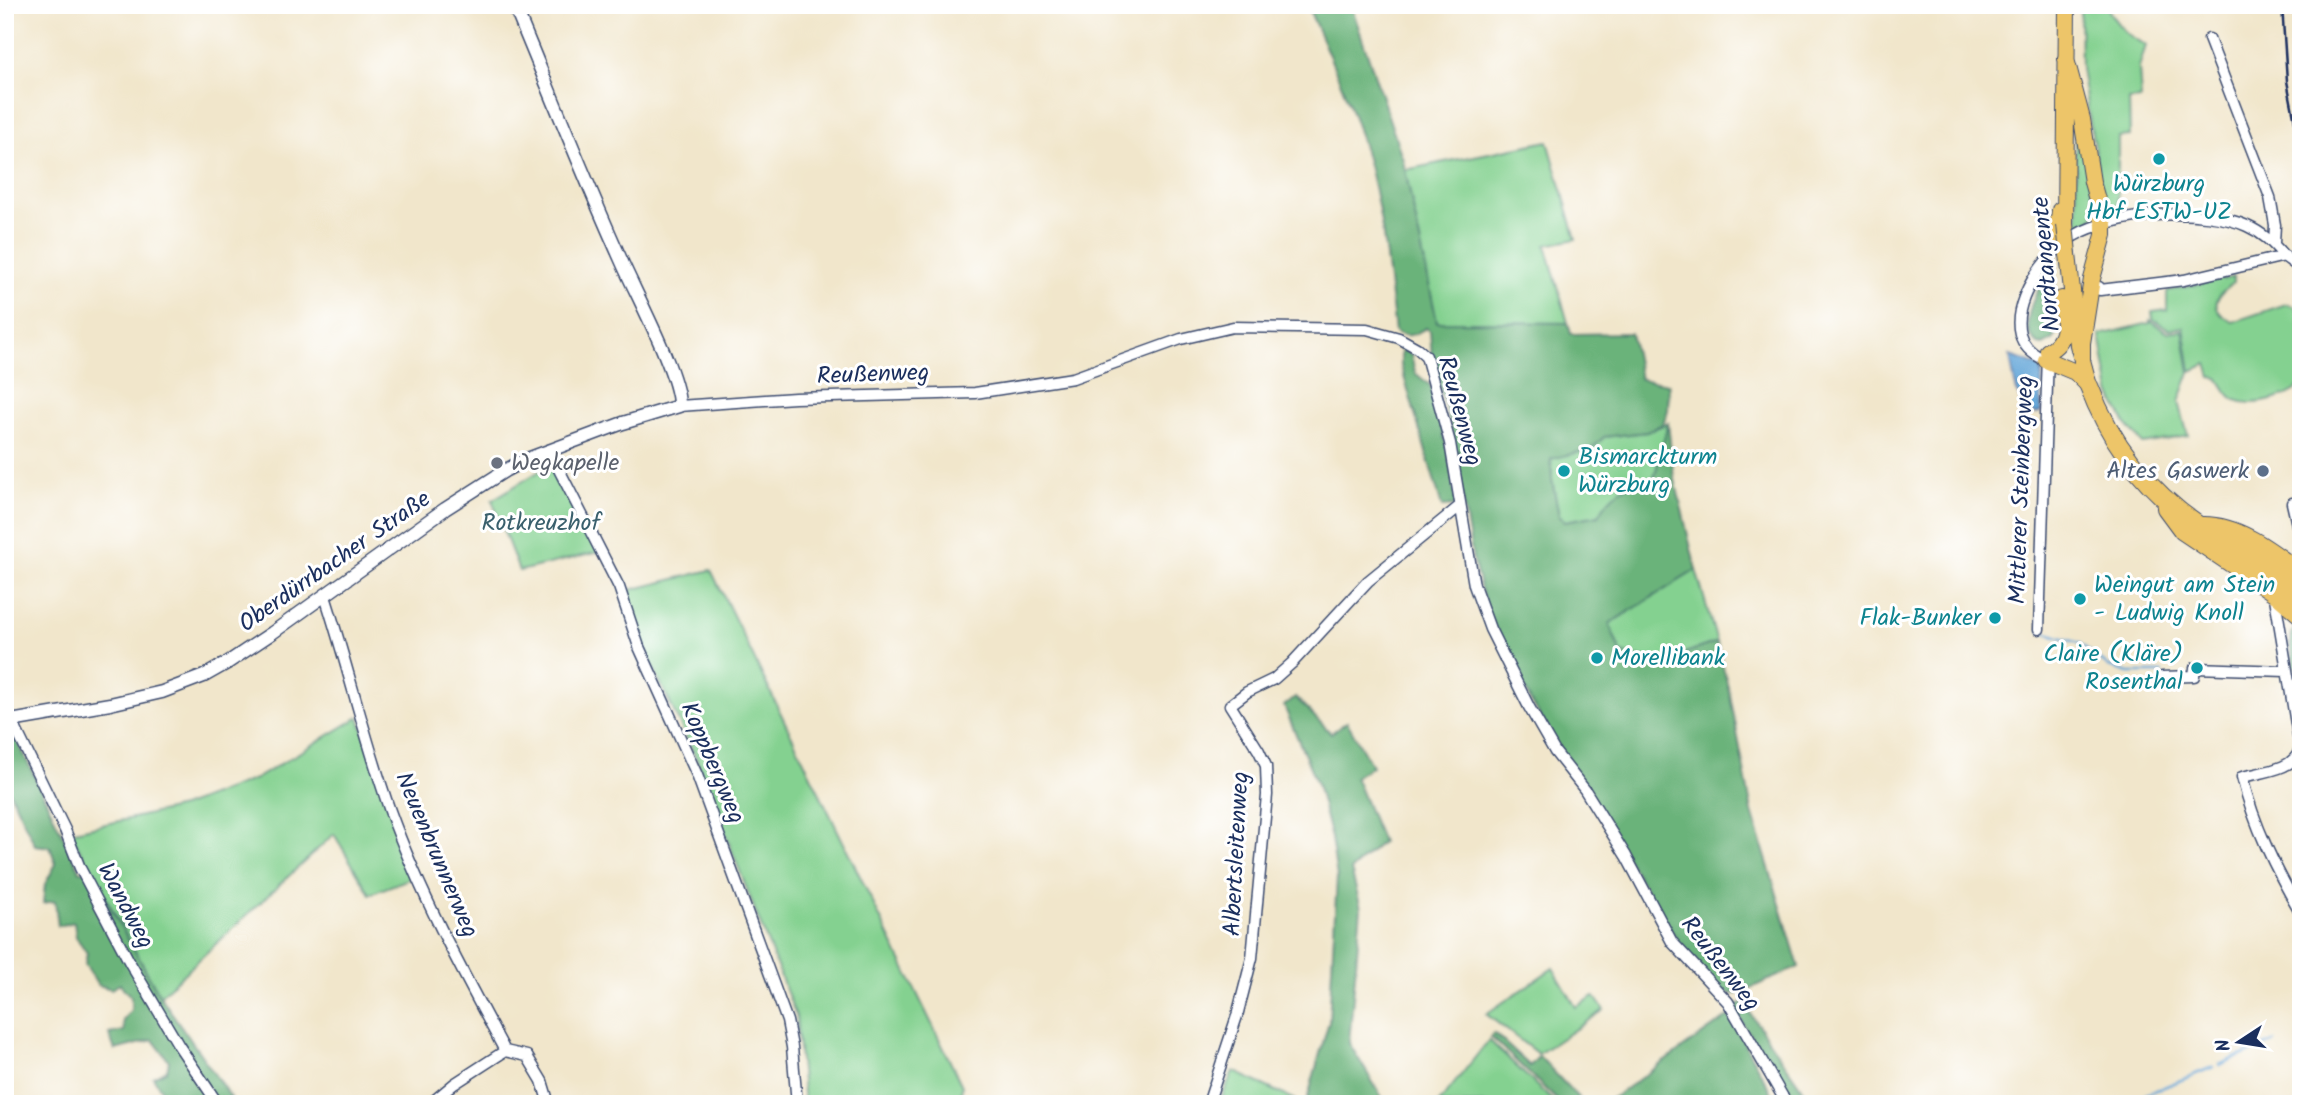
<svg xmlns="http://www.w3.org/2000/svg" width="2306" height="1109" font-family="Kalam,sans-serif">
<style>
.green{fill:#84d190;stroke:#508077;stroke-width:2}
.forest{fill:#6bb37a;stroke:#43716c;stroke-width:2}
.water{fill:#64a6d8;stroke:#406a9b;stroke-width:2}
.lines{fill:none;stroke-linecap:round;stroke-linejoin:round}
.stream{stroke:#64a6d8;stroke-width:2.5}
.minor-casing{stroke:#3b4a6e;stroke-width:13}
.tertiary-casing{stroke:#3b4a6e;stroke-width:15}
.primary-casing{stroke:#3b4a6e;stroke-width:18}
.trunk-casing{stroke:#3b4a6e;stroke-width:20}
.minor{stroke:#fff;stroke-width:10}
.tertiary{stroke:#fff;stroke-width:12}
.primary{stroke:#edc569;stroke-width:16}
.trunk{stroke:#edc569;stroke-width:18}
.rail{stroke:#1b2f5e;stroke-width:2.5}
.primary-bridge-casing{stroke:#3b4a6e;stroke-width:18;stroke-linecap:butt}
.primary-bridge{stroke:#edc569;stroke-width:16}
.culture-dot{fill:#0f9aa8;stroke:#fff;stroke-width:2.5}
.worship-dot{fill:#6b7280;stroke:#fff;stroke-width:2.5}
.service-dot{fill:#5c6f8a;stroke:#fff;stroke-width:2.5}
.labels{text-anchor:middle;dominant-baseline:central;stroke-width:6;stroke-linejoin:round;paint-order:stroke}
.culture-label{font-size:24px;fill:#0d838f;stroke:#fff;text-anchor:start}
.street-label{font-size:24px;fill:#1b2f5e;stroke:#fff}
.worship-label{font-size:24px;fill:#5b616d;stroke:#fff;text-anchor:start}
.service-label{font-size:24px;fill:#4e5e75;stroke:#fff;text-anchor:end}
.park-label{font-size:24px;fill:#3a606d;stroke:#fff}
</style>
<rect width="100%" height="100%" fill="#fff"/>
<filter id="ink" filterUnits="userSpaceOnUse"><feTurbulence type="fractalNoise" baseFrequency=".0143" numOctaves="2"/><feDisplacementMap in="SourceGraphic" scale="14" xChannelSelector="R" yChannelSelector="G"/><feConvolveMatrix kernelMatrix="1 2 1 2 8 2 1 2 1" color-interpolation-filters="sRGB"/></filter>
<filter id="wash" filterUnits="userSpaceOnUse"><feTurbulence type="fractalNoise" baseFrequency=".00686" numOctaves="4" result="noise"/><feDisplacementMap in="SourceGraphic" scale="28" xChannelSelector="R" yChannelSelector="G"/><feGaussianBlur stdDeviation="1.57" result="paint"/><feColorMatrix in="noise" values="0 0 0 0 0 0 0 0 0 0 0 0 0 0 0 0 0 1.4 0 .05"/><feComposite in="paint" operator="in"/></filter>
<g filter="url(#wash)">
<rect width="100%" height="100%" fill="#f1e6cb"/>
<path class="green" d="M2080 5H2106C2115 23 2127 37 2146 45L2139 68 2141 99 2129 100 2130 136 2118 137V210L2107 202 2101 188 2081 69Z
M2074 104 2096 210C2093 221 2088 224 2078 229Z
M1548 141 1576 239 1546 245 1568 323 1437 322 1405 170Z
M2234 277V282C2214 296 2208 310 2233 322L2286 304 2295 307 2300 314 2301 386C2288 398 2253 408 2236 400 2227 396 2224 385 2218 378L2211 377 2207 364 2191 371 2184 327 2169 329 2153 319 2152 312 2167 310V291Z
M2150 320 2168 332 2183 330 2190 372 2179 402 2188 436 2143 444 2126 424 2110 393 2100 335 2150 323Z
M1668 423C1664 437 1659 473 1650 482 1634 497 1611 492 1600 515L1565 521 1559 516 1552 480 1551 459 1591 449 1604 437 1647 432Z
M553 463 599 552 519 571 492 500Z
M711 570 962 1086 960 1104H804L796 1016 696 758 648 657 626 591Z
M1696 570 1717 642 1659 662 1621 653 1609 624Z
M359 717 414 877 370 894 334 834 160 996 70 832 182 807 255 779Z
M1553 968 1576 1007 1594 996 1604 1010 1538 1054 1486 1014Z
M1489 1040 1556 1104H1438Z
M1233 1071 1295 1100 1293 1104H1219Z"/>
<path class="forest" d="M1307 5H1351L1403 160 1437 322 1568 323 1571 334 1631 333 1640 379 1669 384 1668 410 1663 424 1647 432 1604 437 1592 449 1551 459 1552 480 1559 516 1565 521 1599 515C1609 495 1627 481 1649 483L1655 475 1668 423 1673 471 1696 570 1609 624 1621 653 1659 662 1717 642 1730 695 1752 812 1799 967 1737 994 1720 993 1688 958 1530 700 1487 611 1473 560 1451 429 1432 358 1430 331 1426 328C1415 334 1407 339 1395 332 1388 271 1382 209 1365 151 1350 100 1328 53 1307 5Z
M2054 268 2056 331 2054 339 2043 345 2038 344C2015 325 2038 285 2054 268Z
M1401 350 1411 354 1415 373 1430 385 1448 452 1456 506 1442 507 1401 366Z
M2296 626 2301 627V667L2294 668C2293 655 2287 636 2296 626Z
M1295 697 1331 733 1347 722 1372 766 1355 777 1382 842 1351 870 1361 908 1349 1043 1386 1104H1306L1329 1021 1337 877 1331 838 1317 784 1284 706Z
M15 736 80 871H90L160 996 235 1104H170L153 1077 167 1070 169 1061 153 1040 115 1050 109 1034 124 1031 123 1020 131 1010V997L120 984 111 989 98 985 85 964 87 953 76 937 74 922 58 926 55 901 43 903 45 884 56 864 50 847 35 845 5 782V740Z
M1743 1003 1808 1097 1812 1104H1792L1733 1007Z
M1729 1016 1778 1104H1604Z
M1494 1033 1530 1066 1539 1056 1584 1104H1561L1491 1037Z"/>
<path class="water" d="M2010 356 2042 367 2041 411 2037 414C2015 410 2014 375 2010 356Z"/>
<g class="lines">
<path class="stream" d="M2040 631 2079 643 2109 667 2129 673H2162
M2219 1065 2274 1042
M2137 1098 2213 1067
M2125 1104 2126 1103"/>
</g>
</g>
<g filter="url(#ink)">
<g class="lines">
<g class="minor-casing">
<path id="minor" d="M2209 39 2270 197 2275 225 2274 243
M2099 287 2100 290 2184 280 2285 256
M2046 360C1986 337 2038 257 2074 236 2114 212 2205 207 2247 226 2263 233 2273 243 2284 256 2289 261 2296 264 2301 269
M679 406 795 398 975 393 1073 378 1181 339 1233 327 1367 329 1399 338 1417 348 1426 356 1450 443 1474 585 1490 629 1529 707 1555 752 1585 790 1626 856 1672 942 1728 1002 1787 1104
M549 450 619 587 639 647 697 775 787 1021 792 1047 797 1104
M2292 503 2301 542
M2274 592 2300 748C2296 770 2261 772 2242 777 2254 826 2276 870 2301 913
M325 596C348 667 365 740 390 811 420 894 463 973 505 1051L527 1056 542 1081 549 1104
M2039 629 2048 354
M2162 677 2194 676 2195 668 2286 671
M11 719 65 830 80 868 130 963 179 1046 218 1104
M430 1104 454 1084 505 1051
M1208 1104 1237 1016 1252 958 1267 795 1266 766 1259 751 1230 705 1247 692 1274 679 1292 663 1368 581 1460 506"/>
</g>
<g class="tertiary-casing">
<path id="tertiary" d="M5 722 110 704 162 692 204 676 227 663 272 633 445 509 506 470 527 459 623 423 679 406C680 376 636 294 622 262 584 178 550 91 514 5"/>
</g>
<g class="primary-casing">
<path id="primary" d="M2066 59 2082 119 2092 182 2104 224V235L2092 279 2082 343V361
M2065 224 2067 5
M2057 236 2060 210
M2068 254 2078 345 2089 386
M2048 351C2069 341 2064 320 2062 299
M2046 360 2075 372 2087 384"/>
</g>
<g class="trunk-casing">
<path id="trunk" d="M2089 386C2111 445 2147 490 2199 526 2233 550 2270 568 2301 596
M2166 508 2183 531 2274 592 2301 615
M2202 526C2239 525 2273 553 2301 574"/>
</g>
<use href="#minor" class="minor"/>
<use href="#tertiary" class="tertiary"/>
<use href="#primary" class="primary"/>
<use href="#trunk" class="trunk"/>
<path class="rail" d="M2282 5 2287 81 2301 152
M2294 5 2295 39 2301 90"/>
<g class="primary-bridge-casing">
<path id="primary-bridge" d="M2065 224 2068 254"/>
</g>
<use href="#primary-bridge" class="primary-bridge"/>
</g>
</g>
<g class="culture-dot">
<circle cx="2159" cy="159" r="7"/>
<circle cx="1564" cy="471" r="7"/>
<circle cx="2080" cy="599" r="7"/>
<circle cx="1995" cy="618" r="7"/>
<circle cx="1597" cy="658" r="7"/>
<circle cx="2197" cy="668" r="7"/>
</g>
<circle class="worship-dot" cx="497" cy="463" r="7"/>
<circle class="service-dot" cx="2263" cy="471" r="7"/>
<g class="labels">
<g class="culture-label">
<text x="2159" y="184" text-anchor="middle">Würzburg<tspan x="2159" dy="28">Hbf ESTW-UZ</tspan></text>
<text x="1578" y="457">Bismarckturm<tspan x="1578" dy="28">Würzburg</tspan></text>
<text x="2094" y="585">Weingut am Stein<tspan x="2094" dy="28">- Ludwig Knoll</tspan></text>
<text x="1981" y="618" text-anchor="end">Flak-Bunker</text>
<text x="2183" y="654" text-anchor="end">Claire (Kläre)<tspan x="2183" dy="28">Rosenthal</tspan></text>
<text x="1611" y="658">Morellibank</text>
</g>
<g class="street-label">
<text transform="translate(2047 264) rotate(-95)">Nordtangente</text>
<text transform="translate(873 375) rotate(-2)">Reußenweg</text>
<text transform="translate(1459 411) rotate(75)">Reußenweg</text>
<text transform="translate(2022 490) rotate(-88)">Mittlerer Steinbergweg</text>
<text transform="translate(335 562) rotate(-35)">Oberdürrbacher Straße</text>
<text transform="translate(712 763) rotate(67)">Koppbergweg</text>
<text transform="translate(1237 854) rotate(-87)">Albertsleitenweg</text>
<text transform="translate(436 855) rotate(67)">Neuenbrunnerweg</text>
<text transform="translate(125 906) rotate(62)">Wandweg</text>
<text transform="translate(1720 964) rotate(52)">Reußenweg</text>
</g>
<g class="worship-label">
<text x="511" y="463">Wegkapelle</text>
</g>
<g class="service-label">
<text x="2249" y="471">Altes Gaswerk</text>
</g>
<g class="park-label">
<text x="541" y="523">Rotkreuzhof</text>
</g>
</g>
<rect width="2306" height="1109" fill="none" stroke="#fff" stroke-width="28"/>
<g transform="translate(2239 1042) rotate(258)" stroke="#ffffff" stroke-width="5" paint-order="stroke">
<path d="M0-5L12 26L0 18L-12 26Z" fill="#1b2f5e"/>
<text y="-10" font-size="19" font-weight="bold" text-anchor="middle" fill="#1b2f5e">N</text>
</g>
</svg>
